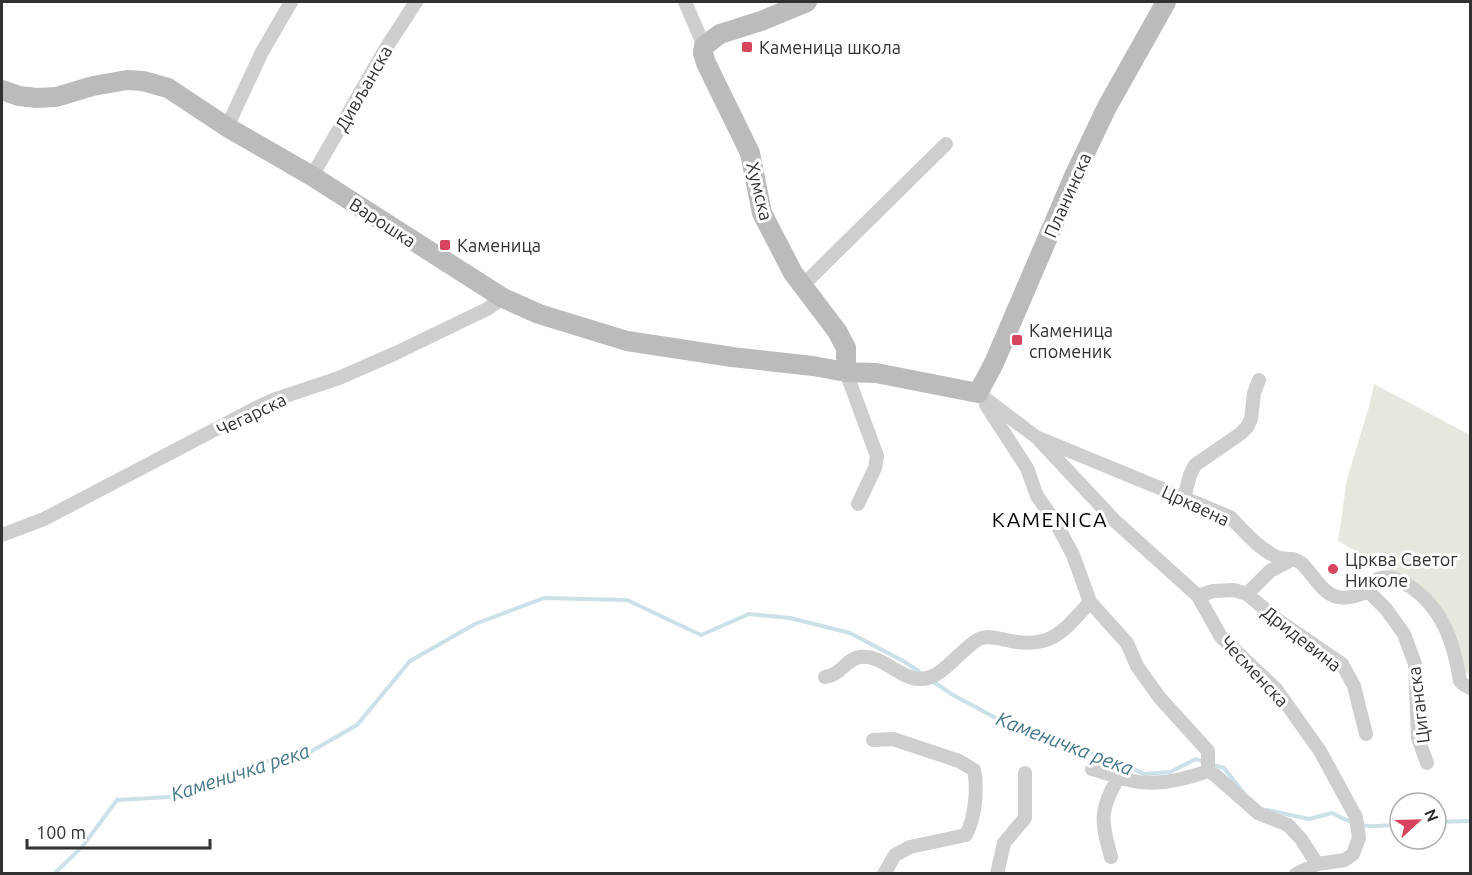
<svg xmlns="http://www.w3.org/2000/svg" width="1472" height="875" font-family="Ubuntu,sans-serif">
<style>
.green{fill:#e5e9dd}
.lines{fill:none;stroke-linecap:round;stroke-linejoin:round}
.stream{stroke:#cce0e8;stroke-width:4}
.street{stroke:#cecece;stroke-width:14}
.secondary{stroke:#bbb;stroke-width:20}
.poi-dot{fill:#d6455c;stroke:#fff;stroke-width:2}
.labels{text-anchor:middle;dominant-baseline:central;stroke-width:6;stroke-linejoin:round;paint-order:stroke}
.poi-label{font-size:18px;fill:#313131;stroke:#fff;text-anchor:start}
.street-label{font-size:18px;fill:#313131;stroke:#fff}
.water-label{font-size:20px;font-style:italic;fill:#45778c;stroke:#fff}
.quarter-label{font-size:21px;letter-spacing:1.5px;fill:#000;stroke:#fff}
</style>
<rect width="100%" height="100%" fill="#fff"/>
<path class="green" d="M1374 384 1470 435V677L1460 665 1452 636 1407 580 1338 541 1347 479 1369 407Z"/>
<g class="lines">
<path class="stream" d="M931 680 953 695 1007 724 1055 742 1115 760 1144 774 1170 772 1196 759 1204 762
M1213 765 1224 768 1243 792
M1267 810 1309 819 1332 813C1360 828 1369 828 1400 824
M1436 822 1470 821
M54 874 82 847 117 800 169 797 242 767 310 752 357 725 410 661 475 624 544 598 627 600 701 635 749 614 790 618 850 633 905 662 924 675"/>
<path class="street" d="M685 2 704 46
M227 127 262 52 291 2
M312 176 386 48 416 2
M802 286 946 144
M846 372 877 456 875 468 858 504
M978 393 1036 437 1230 517C1243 530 1258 548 1275 556 1284 561 1293 556 1301 563 1313 573 1321 593 1337 597 1346 599 1361 596 1368 590 1373 585 1374 579 1381 578 1392 575 1402 581 1411 587 1443 609 1454 643 1460 681L1463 684 1470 688
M986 405 1027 468 1037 496 1056 523 1073 555 1090 602 1127 643 1137 666 1159 697 1208 751V771
M1040 441 1115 521 1198 596 1221 637 1276 689 1320 751 1356 817 1359 838 1353 854 1345 860 1317 864 1296 874
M1184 498 1190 475 1195 465 1240 434 1247 427 1251 419 1254 393 1259 380
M2 535 44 519 258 407 276 399 339 378 396 353 487 309 503 298
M1367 590 1386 609 1404 634 1415 664 1418 738 1427 763
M1247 594 1270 571 1293 559
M1198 596 1213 591 1234 590 1247 594 1279 621 1342 664 1354 686 1366 734
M825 677C843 674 844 660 860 657 882 654 898 678 919 679 941 681 961 648 979 639 987 635 997 638 1006 640 1050 650 1062 633 1090 602
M873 740 893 739 959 761 974 770C978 789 975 818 966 835L910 847 895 855 884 874
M1092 769C1106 773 1119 778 1133 781 1157 786 1186 779 1208 771L1215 775 1258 813 1288 825 1301 839 1317 864
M1111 857C1101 822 1099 809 1119 777
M997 874 1004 843 1025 818V773"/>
<path class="secondary" d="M807 2 761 21 720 34 704 46 703 53 706 63 750 153 762 213 793 273 837 331 846 348V372
M2 90 19 96 37 98 56 97 93 86 127 80 143 81 168 88 227 127 312 176 503 298 539 314 627 341 732 357 813 366 846 372 876 373 978 393 994 363 1075 174 1107 107 1166 2"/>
</g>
<g class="poi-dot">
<rect x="741" y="41" width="12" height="12" rx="3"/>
<rect x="439" y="239" width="12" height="12" rx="3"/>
<rect x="1011" y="334" width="12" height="12" rx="3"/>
<circle cx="1333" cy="569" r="6"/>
</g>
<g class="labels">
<g class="poi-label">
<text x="759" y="47">Каменица школа</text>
<text x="457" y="245">Каменица</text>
<text x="1029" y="330">Каменица<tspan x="1029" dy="21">споменик</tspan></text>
<text x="1345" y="559">Црква Светог<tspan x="1345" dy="21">Николе</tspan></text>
</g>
<g class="street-label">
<text transform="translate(363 88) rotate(-60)">Дивљанска</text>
<text transform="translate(760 191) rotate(76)">Хумска</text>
<text transform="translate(1067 195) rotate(-66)">Планинска</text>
<text transform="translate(383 222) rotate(33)">Варошка</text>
<text transform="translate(251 414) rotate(-26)">Чегарска</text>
<text transform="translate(1196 505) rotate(25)">Црквена</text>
<text transform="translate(1302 638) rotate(38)">Дридевина</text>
<text transform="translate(1255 671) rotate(47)">Чесменска</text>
<text transform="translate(1418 705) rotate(-97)">Циганска</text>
</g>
<g class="water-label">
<text transform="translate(1065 743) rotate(21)">Каменичка река</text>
<text transform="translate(240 772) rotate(-18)">Каменичка река</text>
</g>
<g class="quarter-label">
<text x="1050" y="519">KAMENICA</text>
</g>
</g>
<rect width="1472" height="875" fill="none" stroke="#313131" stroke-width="6"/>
<g transform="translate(1418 821) rotate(68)"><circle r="28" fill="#ffffff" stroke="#adadad" stroke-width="1.5"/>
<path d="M0-4.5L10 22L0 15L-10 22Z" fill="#d6455c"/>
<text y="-9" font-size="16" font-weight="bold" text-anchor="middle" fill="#313131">N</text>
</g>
<path d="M27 839v9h183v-9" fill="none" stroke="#313131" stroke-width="3"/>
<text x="36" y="839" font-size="18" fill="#313131" stroke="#ffffff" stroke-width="4.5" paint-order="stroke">100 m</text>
</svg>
